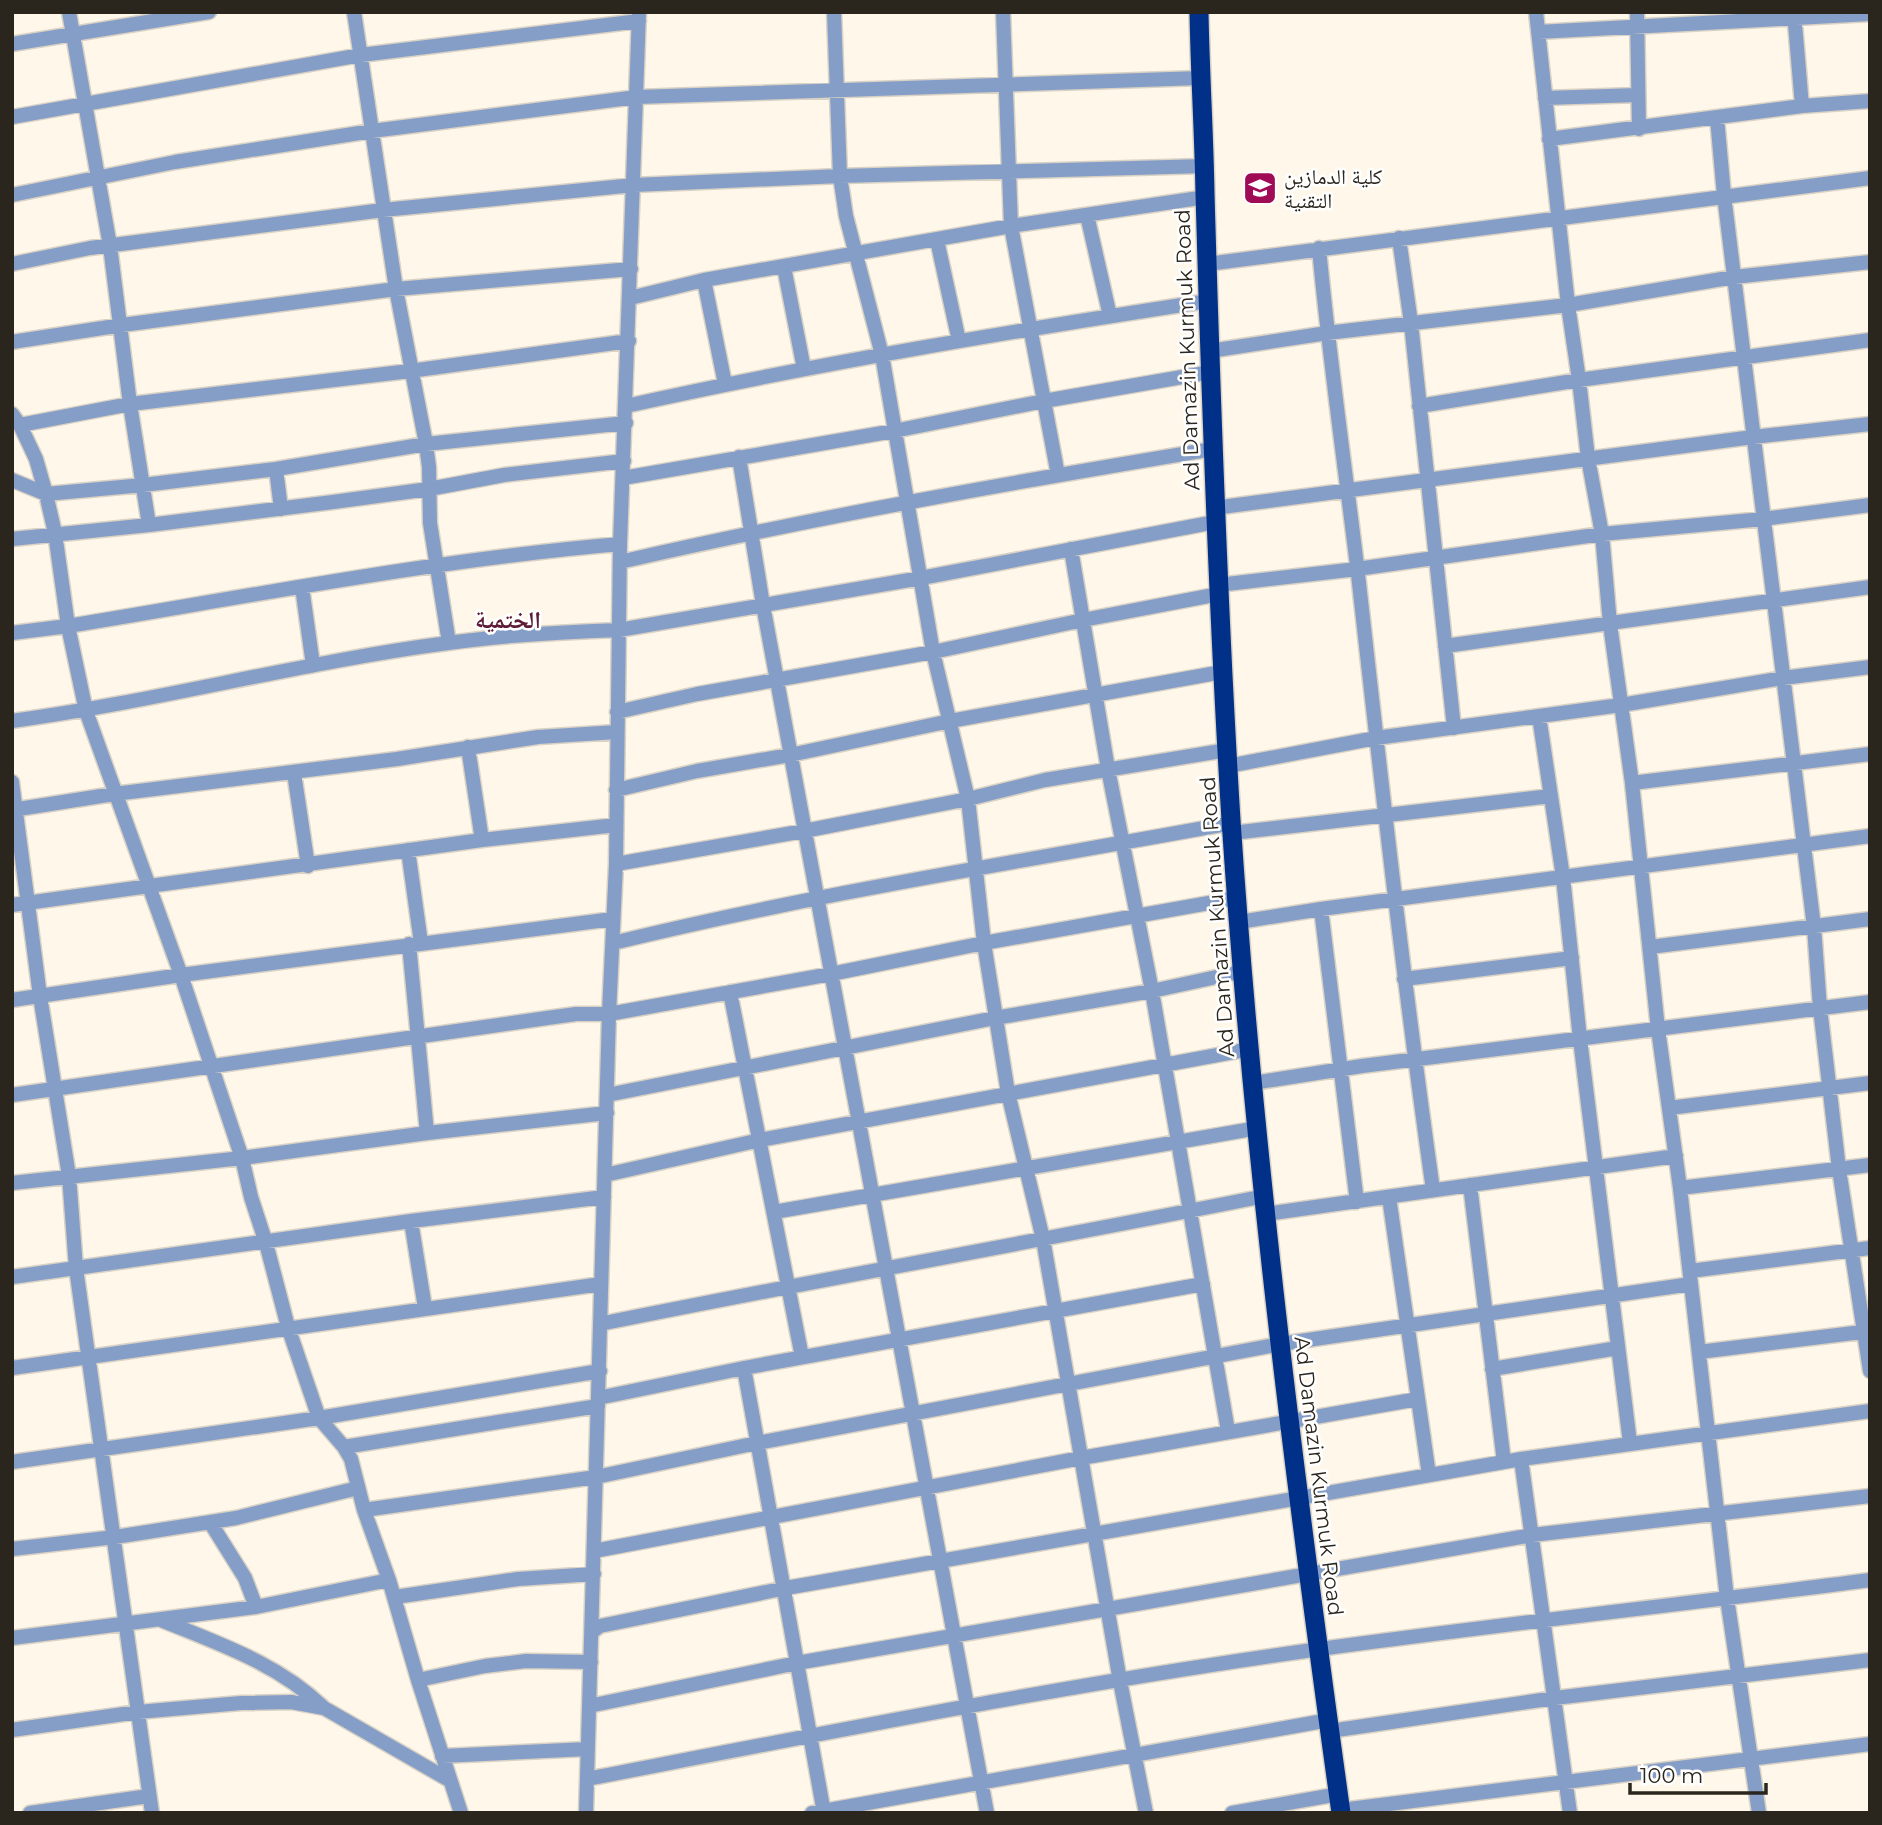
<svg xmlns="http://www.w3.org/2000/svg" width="1882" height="1825" font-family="Montserrat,'Noto Naskh Arabic',sans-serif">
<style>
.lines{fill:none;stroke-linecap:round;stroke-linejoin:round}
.minor-casing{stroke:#d9d2c5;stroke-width:17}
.highway-casing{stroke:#d9d2c5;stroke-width:22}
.minor{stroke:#859ec8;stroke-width:14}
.highway{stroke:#003087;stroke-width:19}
.labels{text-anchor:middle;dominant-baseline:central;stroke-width:5;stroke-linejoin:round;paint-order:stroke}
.poi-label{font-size:21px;fill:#2a261d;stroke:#fff;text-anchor:start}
.street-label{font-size:21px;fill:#2a261d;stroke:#fff}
.quarter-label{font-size:24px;font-weight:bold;fill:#5d1b35;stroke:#fff}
</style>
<rect width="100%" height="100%" fill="#fff8ea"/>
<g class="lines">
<g class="minor-casing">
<path id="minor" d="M69 12 110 246 130 404 149 525
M354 12 396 289 426 444 429 467 430 523 449 643
M834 12 840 176 846 216 882 355 933 652 968 799 984 943 1008 1093 1043 1239 1120 1681 1146 1813
M1003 12 1011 226 1058 475
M1536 12 1568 305 1579 380 1588 458 1602 534 1610 624 1632 783 1658 1029 1680 1188 1727 1598 1759 1813
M1637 12 1639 129
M1794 12 1802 106
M1538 32 1870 14
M12 44 209 12
M1545 98 1638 95
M12 117 361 55 639 21
M1717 118 1724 195 1814 927 1820 1008 1839 1169 1870 1371
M1549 139 1802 106 1870 101
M12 195 175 162 372 131 637 97 1200 78
M1087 215 1110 316
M1399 238 1411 323 1454 728
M937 240 959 341
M1319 248C1329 357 1345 466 1358 574 1381 780 1404 985 1433 1190
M12 264 90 248 383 210 634 185 840 176 1205 166
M1207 264 1870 178
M784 267 804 369
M704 280 725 384
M630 298 704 280 1011 226 1206 197
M12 342 122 325 396 289 631 269
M1210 351 1327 333 1568 305 1734 277 1870 262
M626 406C819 363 1013 331 1208 301
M1419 406 1579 380 1870 340
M12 414 20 425 36 459 46 494 55 533 68 626 86 711 181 975 242 1158 251 1197 266 1243 288 1327 319 1418 344 1447 351 1459 364 1510 389 1580 418 1680 461 1813
M20 425 130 404 410 371 629 341
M739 457 763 605 987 1813
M276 469 281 509
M623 478 894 431 1044 401 1211 372
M12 480 46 494 143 485 276 469 426 444 626 423
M1214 508 1753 437 1870 424
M12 539 149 525 333 502 429 489 504 475 624 461
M1071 549 1108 769 1152 991 1228 1431
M620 562C816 517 1014 482 1213 449
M1218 585 1357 569 1602 534 1763 519 1870 505
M302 587 313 665
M12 633 68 626C251 596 434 560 620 544
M1445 646 1870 587
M617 712 697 694 933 652 1083 620 1219 594
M1539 716 1563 877 1580 1039 1630 1443
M12 721C159 701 302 662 448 643 504 635 562 632 619 630L921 578 1215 522
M468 747 482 840
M1228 766 1376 738 1621 705 1783 678 1870 667
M294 773 308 866
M12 782 40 996 69 1176 76 1268 152 1813
M1632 783 1870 754
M616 790 697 771 790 755 950 721 1222 672
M12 810 114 794 397 759 538 737 617 732
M1232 833 1551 796
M408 850 421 943
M616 864 804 831 968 799 1045 780 1227 750
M12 905 482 840 616 825
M1321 909 1357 1202
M1239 922 1321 909 1870 836
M613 943C817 893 1025 861 1232 823
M409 944 427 1133
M1650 947 1870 919
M1404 979 1572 958
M730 992 802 1357
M12 1000 181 975 613 919
M1253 1083 1362 1066 1870 1002
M12 1095 547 1018 576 1014H609L831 974 984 943 1237 898
M607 1095 995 1018 1152 991 1244 971
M1669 1108 1870 1083
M605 1175 760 1140 1250 1049
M12 1183 242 1158 427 1133 607 1113
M1470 1185 1504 1462
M1680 1188 1870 1165
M1389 1197 1429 1475
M774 1212 1258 1128
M1266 1214 1676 1156
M411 1221 425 1308
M1690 1271 1870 1248
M12 1277 411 1221 604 1197
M600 1324C821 1279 1044 1240 1265 1196
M1699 1352 1870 1331
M12 1368 601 1284
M744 1368 824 1813
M1492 1369 1618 1348
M598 1398 744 1368 1203 1284
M344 1447 598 1406
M1521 1459 1570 1813
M12 1462 319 1418 600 1371
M364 1510 596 1477 757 1443 1280 1344 1691 1284
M210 1522 245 1578 256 1607
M12 1549 115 1537 236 1518 358 1488
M594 1551 1081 1458 1418 1399
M395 1597 518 1579 594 1574
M161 1620C219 1644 277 1663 323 1707
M592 1632 600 1626 786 1588 1521 1459 1870 1411
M12 1638 256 1607 389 1580
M418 1680 485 1666 526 1661 591 1662
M589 1706 797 1663 1532 1535 1870 1496
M12 1730 138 1712 241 1703 291 1702 324 1708 449 1780
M1330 1731 1555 1698 1870 1660
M442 1756 588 1749
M587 1779C830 1732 1074 1683 1320 1649 1503 1624 1686 1604 1870 1580
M1341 1810 1870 1744
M30 1813 149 1796
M586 1813 609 1014 616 864 620 544 639 12
M812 1813 1329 1720
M1232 1813 1339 1794"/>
</g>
<g class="highway-casing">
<path id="highway" d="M1199 12C1200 73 1204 133 1205 194 1211 403 1218 611 1231 820 1253 1152 1295 1483 1341 1813"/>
</g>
<use href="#minor" class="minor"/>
<use href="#highway" class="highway"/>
</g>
<defs>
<g id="university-square" transform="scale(1.75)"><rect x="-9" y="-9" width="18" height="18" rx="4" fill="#9f0c55" stroke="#fff"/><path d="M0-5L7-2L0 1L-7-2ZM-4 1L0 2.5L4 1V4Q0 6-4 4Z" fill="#fff"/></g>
</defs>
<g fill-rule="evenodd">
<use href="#university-square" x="1260" y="188"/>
</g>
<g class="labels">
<g class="poi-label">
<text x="1284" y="176">كلية الدمازين<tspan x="1284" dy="24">التقنية</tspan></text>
</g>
<g class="street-label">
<text transform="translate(1187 350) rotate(-92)">Ad Damazin Kurmuk Road</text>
<text transform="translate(1217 917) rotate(-94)">Ad Damazin Kurmuk Road</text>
<text transform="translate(1319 1476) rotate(83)">Ad Damazin Kurmuk Road</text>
</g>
<g class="quarter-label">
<text x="508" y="619">الختمية</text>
</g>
</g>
<rect width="1882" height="1825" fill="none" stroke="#2a261d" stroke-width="28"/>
<path d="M1630 1783v10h136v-10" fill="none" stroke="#2a261d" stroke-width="3.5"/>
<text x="1640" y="1783" font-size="21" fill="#2a261d" stroke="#ffffff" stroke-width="5" paint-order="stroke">100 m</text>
</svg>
